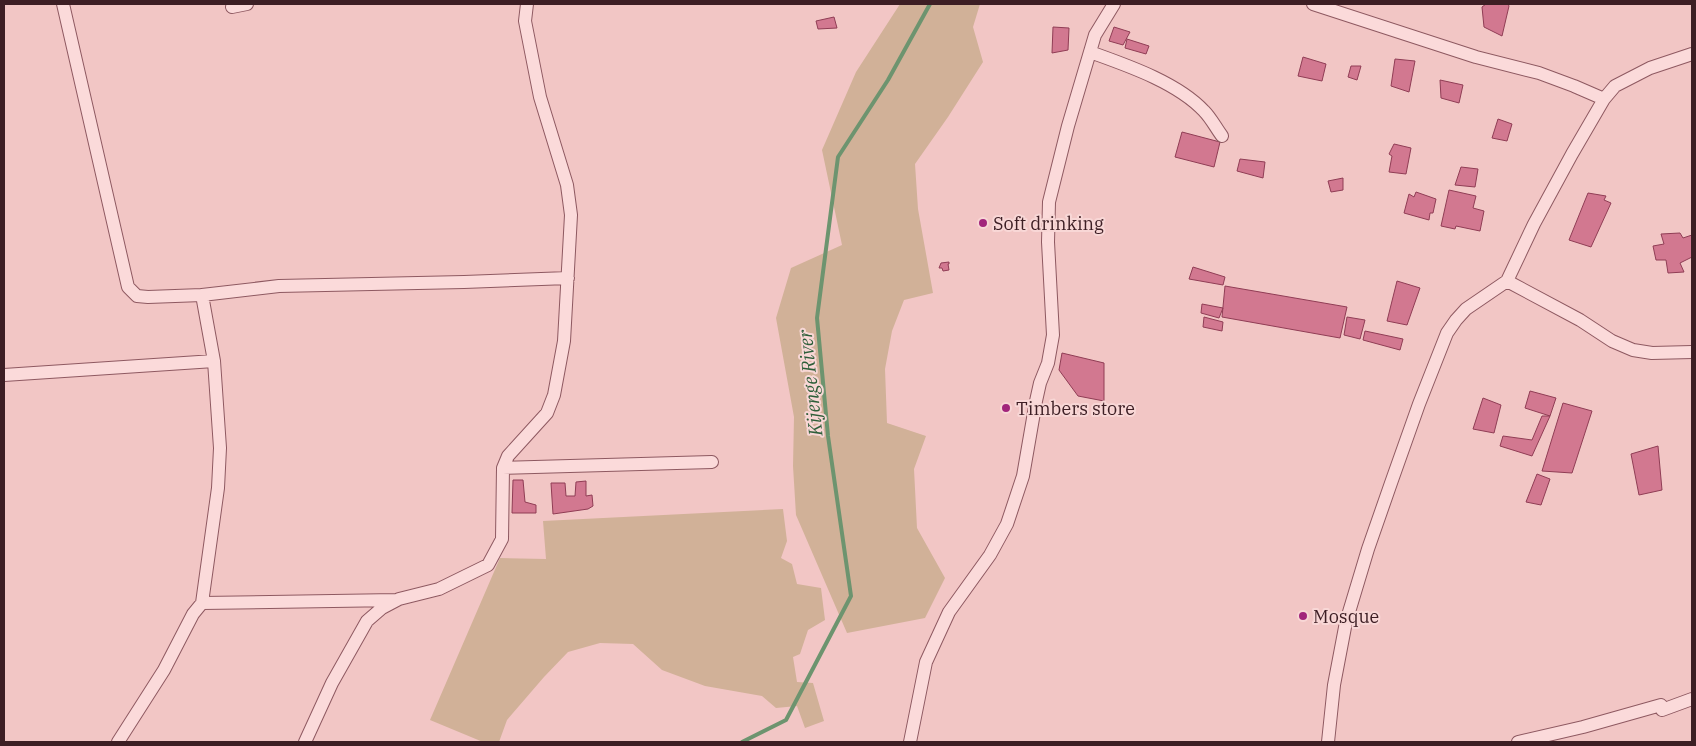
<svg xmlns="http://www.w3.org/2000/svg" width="1696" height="746" font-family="'IBM Plex Serif',serif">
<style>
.green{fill:#d1b198}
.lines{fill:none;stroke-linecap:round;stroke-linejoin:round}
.stream{stroke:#6d946f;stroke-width:4}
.building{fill:#d27890;stroke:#903d55}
.minor-casing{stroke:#8e5961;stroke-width:14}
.minor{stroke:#fbdada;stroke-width:12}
.poi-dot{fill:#a2257b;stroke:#f8d7d6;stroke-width:2}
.labels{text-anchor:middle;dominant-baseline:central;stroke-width:4;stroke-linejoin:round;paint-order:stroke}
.poi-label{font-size:18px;fill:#3d1e24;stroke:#f8d7d6;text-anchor:start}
.water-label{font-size:19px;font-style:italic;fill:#2d5e39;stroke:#f8d7d6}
</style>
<rect width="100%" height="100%" fill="#f2c6c5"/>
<path class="green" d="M900 4H980L973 27 983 62 948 117 915 164 918 209 933 293 904 300 892 331 885 369 887 423 926 436 914 469 917 528 945 578 925 618 847 633 796 515 793 466 794 417 776 318 791 268 842 245 822 150 856 72Z
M783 509 787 541 781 558 792 564 797 584 821 588 825 620 808 630 800 654 793 657 797 682 813 683 824 721 805 728 797 706 776 708 762 696 705 686 662 670 633 644 600 643 568 652 544 677 507 720 499 742H483L430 720 500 558 546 559 543 521Z"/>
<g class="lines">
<path class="stream" d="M742 742 786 720 851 596 828 436 817 318 838 157 888 80 930 4"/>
</g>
<path class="building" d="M1486 4H1508L1509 6 1502 36 1484 27 1482 7Z
M834 17 837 28 818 29 816 21Z
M1053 27 1069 28 1068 50 1052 53Z
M1114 27 1130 32 1123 45 1109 41Z
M1127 39 1149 46 1146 54 1125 48Z
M1303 57 1326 64 1322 81 1298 76Z
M1395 59 1415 61 1409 92 1391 86Z
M1351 66H1361L1357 80 1348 77Z
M1440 80 1463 85 1459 103 1441 98Z
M1498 119 1512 124 1507 141 1492 138Z
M1182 132 1220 142 1214 167 1175 157Z
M1394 144 1411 148 1406 174 1389 172 1392 156 1389 154Z
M1240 159 1265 162 1263 178 1237 171Z
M1461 167 1478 169 1475 187 1455 185Z
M1343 178V190L1331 192 1328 181Z
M1449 190 1476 196 1473 208 1484 211 1480 231 1456 226 1455 229 1441 226Z
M1416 192 1436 199 1433 213H1430L1429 220 1404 213 1409 194 1414 197Z
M1588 193 1606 196 1604 200 1611 203 1591 247 1569 240Z
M1680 233 1683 238 1692 235V257L1680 263 1684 272 1668 273 1666 260H1656L1653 246 1664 244 1661 234Z
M949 262V264H948L949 270 943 271 942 268H939L941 263Z
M1193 267 1225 277 1223 285 1189 279Z
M1397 281 1420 288 1407 325 1387 321Z
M1225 286 1347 307 1340 338 1222 317Z
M1202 304 1223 308 1219 318 1201 313Z
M1204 317 1223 322 1222 331 1203 327Z
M1347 317 1365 320 1360 339 1344 335Z
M1365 331 1403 339 1400 350 1363 340Z
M1062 353 1104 363V401L1078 396 1059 370Z
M1530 391 1556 398 1550 416 1525 408Z
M1483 398 1501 405 1494 433 1473 429Z
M1563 403 1592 411 1572 473 1542 471Z
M1542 416H1550L1532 456 1500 446 1503 436 1532 440Z
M1658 446 1662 490 1639 495 1631 454Z
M1537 474 1550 479 1541 505 1526 502Z
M513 480H523L525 502 536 505V513H512Z
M586 481V496L592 495 593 506 588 509 553 514 551 483H565L566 496H575L576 482Z"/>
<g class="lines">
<g class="minor-casing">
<path id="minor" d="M63 4 128 287 137 296 148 297 202 295 279 286 464 282 568 278
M1313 4 1476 57 1539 73 1574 86 1604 99
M232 7 247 4
M1090 52C1126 65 1177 82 1204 111 1211 118 1216 128 1222 136
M1507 281 1580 320 1612 341 1633 350 1652 353 1692 352
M202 295 214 361 220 448 218 488 202 603
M4 375 214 361
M503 468 712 462
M1662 710 1692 699
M118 742 164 670 193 614 202 603 396 600
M305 742 332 683 367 621 382 608 399 599 439 589 488 565 502 539 503 468 508 456 547 413 554 395 564 341 571 215 567 185 540 97 525 21 527 4
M910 742 926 662 949 612 990 555 1007 524 1023 476 1036 401 1040 383 1048 363 1053 335 1048 242 1049 202 1068 126 1095 35 1114 4
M1328 742 1334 685 1346 622 1368 549 1391 483 1419 404 1447 333 1456 320 1466 309 1507 281 1534 224 1572 154 1604 99 1615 86 1650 68 1692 54
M1518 742 1583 727 1661 705"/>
</g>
<use href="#minor" class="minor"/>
</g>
<g class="poi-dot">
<circle cx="983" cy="223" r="5"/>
<circle cx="1006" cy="408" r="5"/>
<circle cx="1303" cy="616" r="5"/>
</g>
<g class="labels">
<g class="poi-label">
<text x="993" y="223">Soft drinking</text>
<text x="1016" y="408">Timbers store</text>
<text x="1313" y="616">Mosque</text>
</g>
<g class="water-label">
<text transform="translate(810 383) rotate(-96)">Kijenge River</text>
</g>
</g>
<rect width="1696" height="746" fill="none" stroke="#3d1e24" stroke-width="10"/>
</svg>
